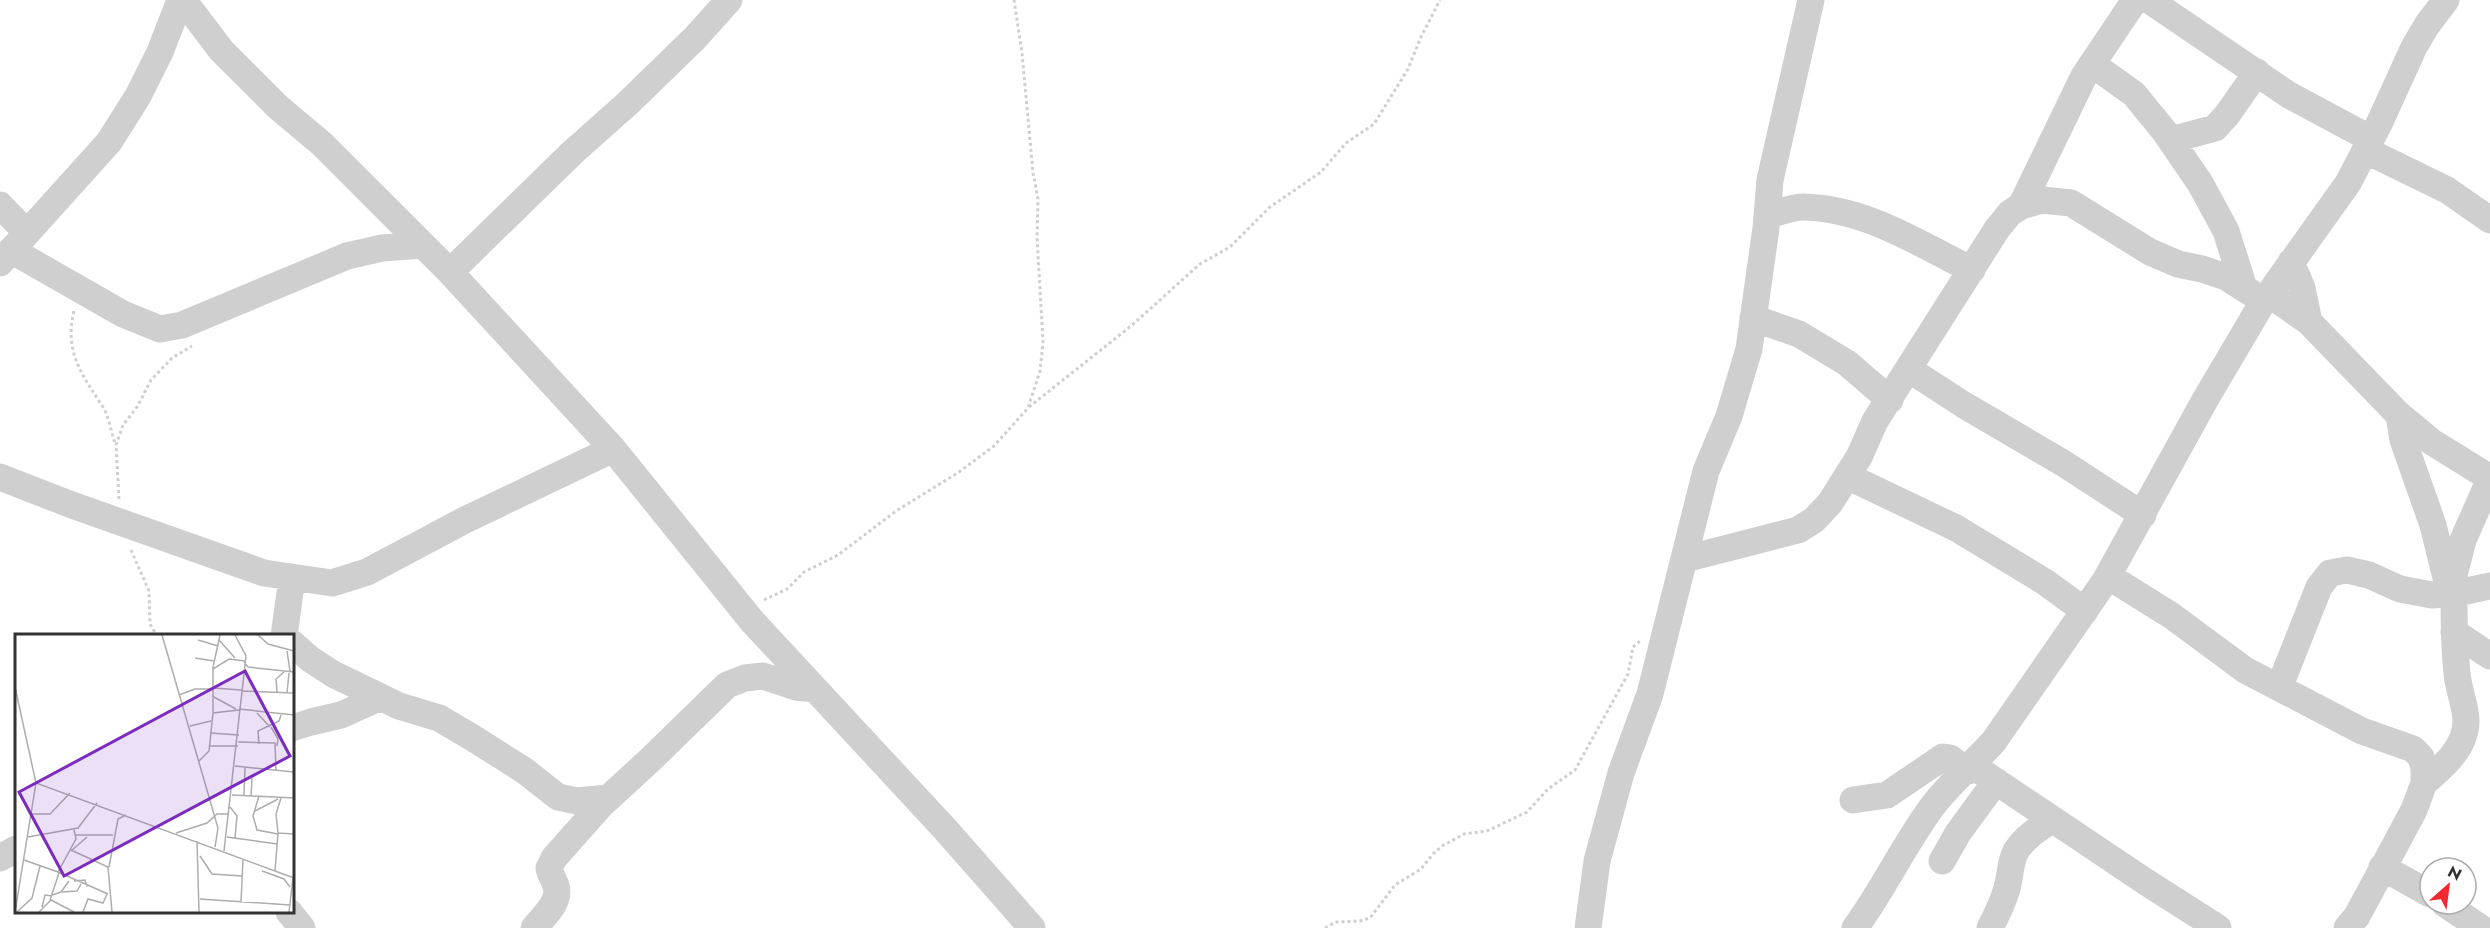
<svg xmlns="http://www.w3.org/2000/svg" width="2490" height="928" font-family="Jost,sans-serif">
<style>
.lines{fill:none;stroke-linecap:round;stroke-linejoin:round}
.path{stroke:#cfcfcf;stroke-width:3;stroke-dasharray:3 3;stroke-linecap:butt}
.minor{stroke:#cfcfcf;stroke-width:27}
.inset-road{fill:none;stroke:#adadad;stroke-width:1.5}
.view{fill:#7b2cbf;fill-opacity:0.15;stroke:#7b2cbf;stroke-width:3}
.inset-edge{fill:none;stroke:#323232;stroke-width:3}
</style>
<rect width="100%" height="100%" fill="#fff"/>
<g class="lines">
<path class="path" d="M74 311C64 352 82 375 103 407 109 417 111 432 115 443
M1029 407 1131 326 1200 264 1230 247 1270 207 1321 172 1346 143 1374 124 1408 69 1421 37 1440 0
M119 499 116 445 123 425 137 407 151 380 172 358 192 346
M131 550 149 591 150 624 157 636
M764 600 787 589 804 572 838 555 896 511 959 472 994 446 1028 408 1040 371 1043 342 1037 237 1038 199 1033 173 1022 53 1014 0
M1325 928 1336 922 1360 921 1370 918 1395 885 1421 869 1433 854 1442 846 1464 834 1487 831 1527 812 1548 789 1575 770 1628 674 1633 647 1640 641"/>
<path class="minor" d="M180 0 179 3 190 9 221 50 278 107 322 144 450 272 613 449 752 621 945 829 1032 928
M2149 0 2289 95 2371 139
M2092 64 2134 94 2165 132 2200 183 2226 231 2244 288
M2171 140 2215 128 2227 115 2257 72
M2365 150 2447 190 2490 220
M0 205 27 233
M2021 206 2084 76 2135 0
M1767 215C1778 213 1792 207 1803 207 1865 208 1918 243 1972 270
M11 250 123 314 160 329 182 325 347 256 382 248 423 245
M2291 262 2302 288 2309 322
M0 263 109 142 138 96 160 52 179 3
M450 272 573 152 627 104 695 38 729 0
M2269 294 2309 322 2398 414 2432 442 2490 478
M1753 318 1799 334 1847 363 1890 400
M1910 370 1964 405 2063 463 2143 515
M2399 415 2403 440 2433 525 2450 594
M1847 476 1956 528 2045 582 2085 611
M0 477 72 505 264 573 332 583 367 572 465 520 613 449
M1685 559 1798 530 1814 520 1830 503 1859 457 1875 421 1997 229 2010 213 2021 206 2042 200 2071 203 2150 252 2178 264 2202 269 2226 277 2264 301
M2108 576 2172 616 2245 670 2362 731 2413 749 2421 757 2424 768V783L2414 810 2357 916 2347 928
M2451 587 2463 540 2490 479
M2454 632 2490 656
M284 636 292 578
M292 643 310 659 333 674 399 706 439 718 473 738 525 771 558 797 577 801 608 798
M2279 688 2319 587 2330 573 2347 570 2369 575 2400 589 2432 595 2457 593 2490 586
M292 728 311 722 341 715 381 697
M1973 766 2146 882 2218 928
M2424 783C2443 767 2467 747 2466 719 2465 704 2458 688 2457 673 2454 646 2454 620 2454 593
M1853 800 1887 795 1943 757 1950 758 1968 771
M0 858 16 849
M1942 861 1958 833 1996 781
M2382 867 2430 894
M2445 904 2481 928
M289 912 302 928
M534 928C543 917 561 902 556 886 554 879 550 875 549 868L554 858 601 805 650 760 727 685 745 678 763 676 796 687 814 689
M1588 928 1597 861 1621 773 1650 694 1706 471 1729 416 1749 349 1766 228 1770 180 1811 0
M1855 928C1882 891 1902 849 1929 811 1947 785 1973 765 1994 741L2105 581 2205 400 2261 305 2348 183 2379 124 2414 47 2427 25 2446 0
M1990 928C1997 914 2005 899 2008 884 2011 872 2010 862 2016 851 2025 837 2039 828 2052 820"/>
</g>
<g transform="translate(15 634)">
<rect width="279" height="279" fill="#fff"/>
<path class="inset-road" d="M147 1 203 194 200 213M243 1 253 10 279 17M183 6 203 12M204 6 220 24M272 17 275 37M180 24 199 27M229 28 233 33 279 38M198 35 214 25 230 27M0 53 21 149 279 244M198 54 226 56M226 57 279 59M262 58 261 45 269 38M272 59 274 39M164 61 180 55H198M197 62 221 75M224 75 279 81M198 78V33L205 1M242 79 255 93M175 92 196 87M256 93 263 105 262 112M195 99 224 101M223 108 260 109 261 136M244 110 243 97 264 87 266 81M195 112H223M184 127 194 117 198 79 224 76M220 132 279 138M217 161 279 164M229 161 230 133M236 162 237 144M244 162 238 182 242 196 263 200M215 173 222 182 220 204M240 177 263 165M17 180H35L55 159M161 199 192 189 202 180H214M263 199 261 180 266 164M61 201H98M13 203 63 194 82 169M212 203 262 210M182 207 184 278M56 216 93 233 97 278M56 217 72 203M209 217 231 22 220 1M185 222 197 240 227 242M9 226 43 238 61 205 59 196M94 233 103 185 111 181M247 237 269 245 275 253M260 237 263 199 279 200M43 238 93 260M59 247 70 246 72 253M47 258 62 257 66 250M37 261 46 258 54 247M185 265 275 271M35 266 44 239M226 268 228 225M27 273 30 261 37 262M0 278 21 149M2 278 17 264 25 232M24 278 36 266 59 278M68 278 73 265 88 269 92 260M274 278 278 244"/>
<path class="view" d="M230 37 275 122 49 242 4 158Z"/>
<rect width="279" height="279" class="inset-edge"/>
</g>
<g transform="translate(2448 886) rotate(28)"><circle r="28" fill="#ffffff" stroke="#adadad" stroke-width="1.5"/>
<path d="M0-4.5L10 22L0 15L-10 22Z" fill="#f3292f"/>
<text y="-9" font-size="16" font-weight="bold" text-anchor="middle" fill="#323232">N</text>
</g>
</svg>
